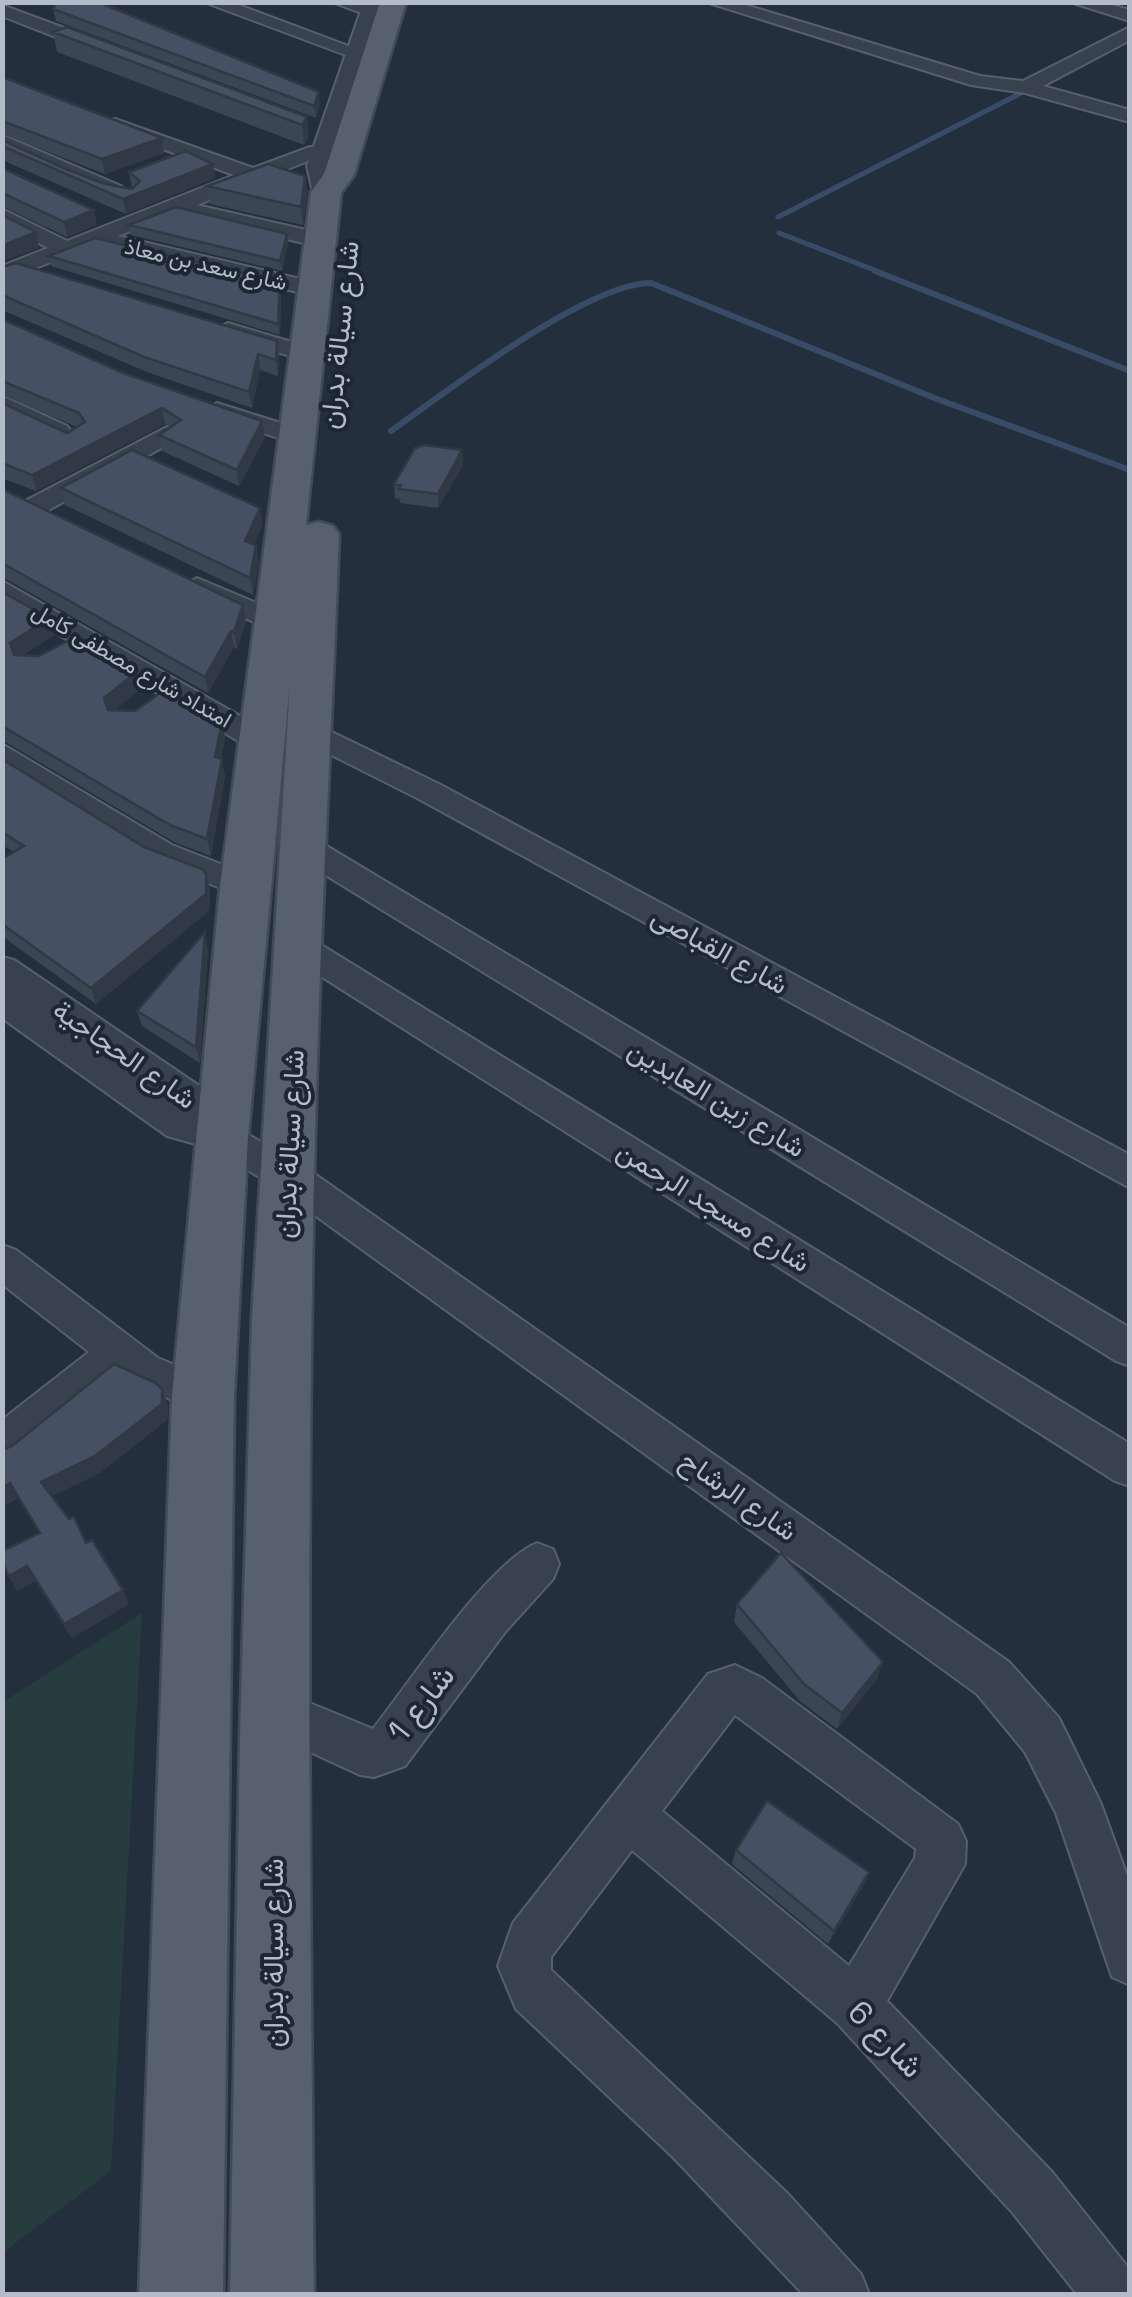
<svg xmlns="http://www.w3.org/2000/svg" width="1132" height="2297" font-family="'Space Grotesk',Vazirmatn,sans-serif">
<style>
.green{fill:#263c3f}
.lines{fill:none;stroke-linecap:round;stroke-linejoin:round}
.stream-far1{stroke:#394c67;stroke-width:5}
.stream{stroke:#394c67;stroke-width:6}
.minor-casing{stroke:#565f6c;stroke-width:4}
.tertiary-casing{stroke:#565f6c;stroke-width:4}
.primary-casing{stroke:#414a57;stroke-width:5}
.minor{fill:#38414e;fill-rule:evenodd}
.tertiary{fill:#38414e;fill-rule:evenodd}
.primary{fill:#56606e;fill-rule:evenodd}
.wall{fill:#3b4654}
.shaded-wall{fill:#303945}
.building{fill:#455162;stroke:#303945;stroke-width:2.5}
.labels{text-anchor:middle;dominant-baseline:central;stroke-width:8;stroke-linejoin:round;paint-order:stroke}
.far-street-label{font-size:22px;fill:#b4bcc9;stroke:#1d2633}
.street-label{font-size:28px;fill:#b4bcc9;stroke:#1d2633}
.near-street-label{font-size:32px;fill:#b4bcc9;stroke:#1d2633}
</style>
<rect width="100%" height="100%" fill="#242f3e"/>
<path class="green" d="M142 1613 111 2171 3 2252V1702Z"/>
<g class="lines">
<path class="stream-far1" d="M778 217 1031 88
M779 233 882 273"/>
<path class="stream" d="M875 271 1130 371
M391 431C446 392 587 283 651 283L937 399 1130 470"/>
<g class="minor-casing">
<path id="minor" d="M204 2H231L367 53 358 59 351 57Z
M332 2H361L381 12 372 17Z
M706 2H736L980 76 1023 81 1130 27V40L1043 86 1130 110V122L1025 93 971 85Z
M1070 2H1101L1130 10V21Z
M2 5 110 45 112 49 103 55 96 53 2 16Z
M115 119 253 168 310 147 353 146V154L313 159 197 205 328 235 331 240 328 245 320 247 177 213 118 236 322 284 325 289 322 294 314 296 97 244 2 281V266L48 248 2 224V209L67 241 234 175 108 129V121Z
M2 135 121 186 124 190 121 194H107L2 149Z
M228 323 315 349 319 354 307 361 220 335 216 330Z
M2 396 67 426 71 431 67 436H49L2 413Z
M217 403 306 431 310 436 297 444 208 415 205 410Z
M167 427 180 435 176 440 45 512 36 514 23 506 27 500Z
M197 578 285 615 289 621 285 627H265L187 592 183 586Z
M2 581 272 734 276 741 272 748H250L2 601Z
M309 721 439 784 1130 1155V1188L417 798 298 738 294 731 298 724Z
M2 744 172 845 256 878 260 886 256 894 244 897 150 861 2 768Z
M304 836 315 839 1130 1328V1366L1116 1361 293 855 288 847 293 839Z
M298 934 310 938 1130 1444V1486L1115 1481 286 954 281 946 286 938Z
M2 957 14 960 211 1094 236 1128 299 1163 1009 1662 1059 1718 1101 1804 1130 1884V1985L1112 1977 1056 1813 1025 1752 977 1694 273 1185 210 1148 167 1136 2 1018Z
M2 1245 16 1250 158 1358 218 1383 224 1396 218 1409 203 1414 119 1376 17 1459 2 1465V1420L89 1352 2 1284Z
M537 1543 553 1549 559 1564 553 1579 505 1632 405 1766 374 1777 360 1775 256 1727 249 1711 256 1695 273 1688 373 1729C408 1685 489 1562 537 1543Z
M735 1665 762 1678 958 1824 966 1841 965 1864 887 2001 1052 2172 1130 2270V2294H1077L1012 2212 837 2023 632 1850 551 1957V1970L788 2194 861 2274 869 2294H803L673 2157 516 2009 498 1966 513 1923 708 1674ZM735 1715 916 1849 915 1858 849 1966 662 1811Z"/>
</g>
<g class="tertiary-casing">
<path id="tertiary" d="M364 2H386L333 166 339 192 326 200 313 192 307 166Z"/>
</g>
<g class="primary-casing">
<path id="primary" d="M380 2H406L354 175 341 193 306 525 319 522 333 526 339 534C331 749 318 964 314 1179 306 1551 310 1922 314 2294H230L240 1737 252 1318 290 682 248 1137 234 1396 223 2294H139L172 1396 220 886 311 192 324 174Z"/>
</g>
<use href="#minor" class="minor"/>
<use href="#tertiary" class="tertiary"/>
<use href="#primary" class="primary"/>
</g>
<path class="wall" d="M53 9 320 105 316 118 56 21Z
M53 32 307 117 309 137 304 145 57 52Z
M2 77 162 138 164 153 105 174 2 134Z
M2 140 66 169 105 184 132 189 129 172 213 164 215 178 126 214 2 160Z
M2 168 97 225 67 237 2 206Z
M305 176 307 194 303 225 210 204 207 186Z
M129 225 287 234 288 243 282 271 131 235Z
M49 256 281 292 280 335 51 266Z
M2 267 277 341 279 357 278 376 260 370 252 408 147 372 2 310Z
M2 319 265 437 239 486 162 451 159 435 170 427 165 424 36 491 2 478V403L67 433 77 427 2 395Z
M462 450 463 465 438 508 400 503V499L395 498 394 484Z
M61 488 263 524 254 544 256 545 259 562 253 595 65 505Z
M2 489 246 622 237 649 234 647 208 693 4 578 2 579Z
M2 592 49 618 54 635 23 655 138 671 142 688 114 710 222 721 225 738 221 759 225 776 211 856 174 842 4 741 2 742Z
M2 759 144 847 206 874 210 890 209 911 96 1004 2 936V859L14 852 2 845Z
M208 948 200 1063 142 1026 137 1011Z
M168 1405 167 1420 101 1472 52 1496 129 1604 72 1638 35 1581 17 1591 9 1576 39 1533 18 1498 2 1507V1450Z
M737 1604 877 1679 837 1729 800 1701 734 1622Z
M736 1850 869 1872 863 1886 828 1944 732 1864Z"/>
<path class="shaded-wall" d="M319 92 320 105 316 118 314 106Z
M307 117 309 137 304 145 302 125Z
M162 138 164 153 105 174 102 159Z
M213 164 215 178 126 214 123 199Z
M305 176 307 194 303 225 301 207Z
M94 210 97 225 67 237 64 222Z
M36 232 39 248 2 262V246Z
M287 234 288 243 282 271 280 261Z
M280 282 281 292 280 335 278 324Z
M277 341 279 357 278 376 276 360Z
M258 354 260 370 252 408 249 392Z
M162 408 165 424 36 491 32 475Z
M262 421 265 437 239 486 237 470Z
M462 450 463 465 438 508V494Z
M260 508 263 524 248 558 245 541Z
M256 545 259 562 253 595 250 578Z
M243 605 246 622 237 649 234 632Z
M49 618 54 635 15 660 10 643Z
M231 631 234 647 208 693 205 677Z
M138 671 142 688 109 715 104 698Z
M222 721 225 738 218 774 215 757Z
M222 759 225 776 211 856 207 839Z
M206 874 210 890 209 911 96 1004 91 988Z
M205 932 208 948 200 1063 196 1047Z
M162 1389 168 1405 167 1420 101 1472 49 1497 41 1482Z
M10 1483 18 1498 2 1507V1488Z
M27 1566 35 1581 17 1591 9 1576Z
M123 1590 129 1604 72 1638 64 1624Z
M883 1662 877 1679 837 1729 842 1713Z
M869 1872 863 1886 828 1944 834 1931Z"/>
<path class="building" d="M56 2H98L319 92 314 106 53 9Z
M67 27 307 117 302 125 53 32Z
M2 77 162 138 102 159 2 121Z
M2 140 66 169 105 184 132 189 140 181 129 172 186 151 213 164 123 199 2 146Z
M268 164 305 176 301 207 207 186Z
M2 168 94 210 64 222 2 193Z
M176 207 287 234 280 261 129 225Z
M2 215 36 232 2 246Z
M95 238 280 282 278 324 49 256Z
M16 263 277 341 276 360 258 354 249 392 144 357 2 295V267Z
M2 319 123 373 262 421 237 470 159 435 181 420 162 408 32 475 2 463V403L67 433 85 422 79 413 2 381Z
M424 445 462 450 438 494 399 489 401 485 394 484 415 448Z
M132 450 260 508 245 541 256 545 250 578 61 488Z
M2 489 243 605 234 632 231 631 205 677 2 563Z
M2 592 49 618 10 643 14 655 39 656 77 636 138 671 104 698 108 710 135 711 167 688 222 721 215 757 222 759 207 839 170 825 2 726Z
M2 759 144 847 202 869 206 874V894L91 988 2 924V859L24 846 2 832Z
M205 932 196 1047 137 1011Z
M114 1364 156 1383 162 1389V1404L95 1456 41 1482 69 1519 74 1517 86 1543 92 1540 123 1590 64 1624 27 1566 9 1576 2 1562V1551L40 1533 10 1483 2 1488V1450L12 1446Z
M781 1553 883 1662 842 1713 804 1684 737 1604Z
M767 1801 869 1872 834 1931 736 1850Z"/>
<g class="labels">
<g class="far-street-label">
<text transform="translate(206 264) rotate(13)">شارع سعد بن معاذ</text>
<text transform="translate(132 665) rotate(30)">امتداد شارع مصطفى كامل</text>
</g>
<g class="street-label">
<text transform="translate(339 335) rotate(-84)">شارع سيالة بدران</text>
<text transform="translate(720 950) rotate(29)">شارع القباصى</text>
<text transform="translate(125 1054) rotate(35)">شارع الحجاجية</text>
<text transform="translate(717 1098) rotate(31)">شارع زين العابدين</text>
<text transform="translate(289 1144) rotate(-87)">شارع سيالة بدران</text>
<text transform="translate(714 1206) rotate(32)">شارع مسجد الرحمن</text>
<text transform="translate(739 1495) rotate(35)">شارع الرشاح</text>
<text transform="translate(273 1953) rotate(-90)">شارع سيالة بدران</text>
</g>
<g class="near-street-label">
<text transform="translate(421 1703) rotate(-52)">شارع 1</text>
<text transform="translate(886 2039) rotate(46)">شارع 6</text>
</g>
</g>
<rect width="1132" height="2297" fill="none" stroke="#b4bcc9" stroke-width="10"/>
</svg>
